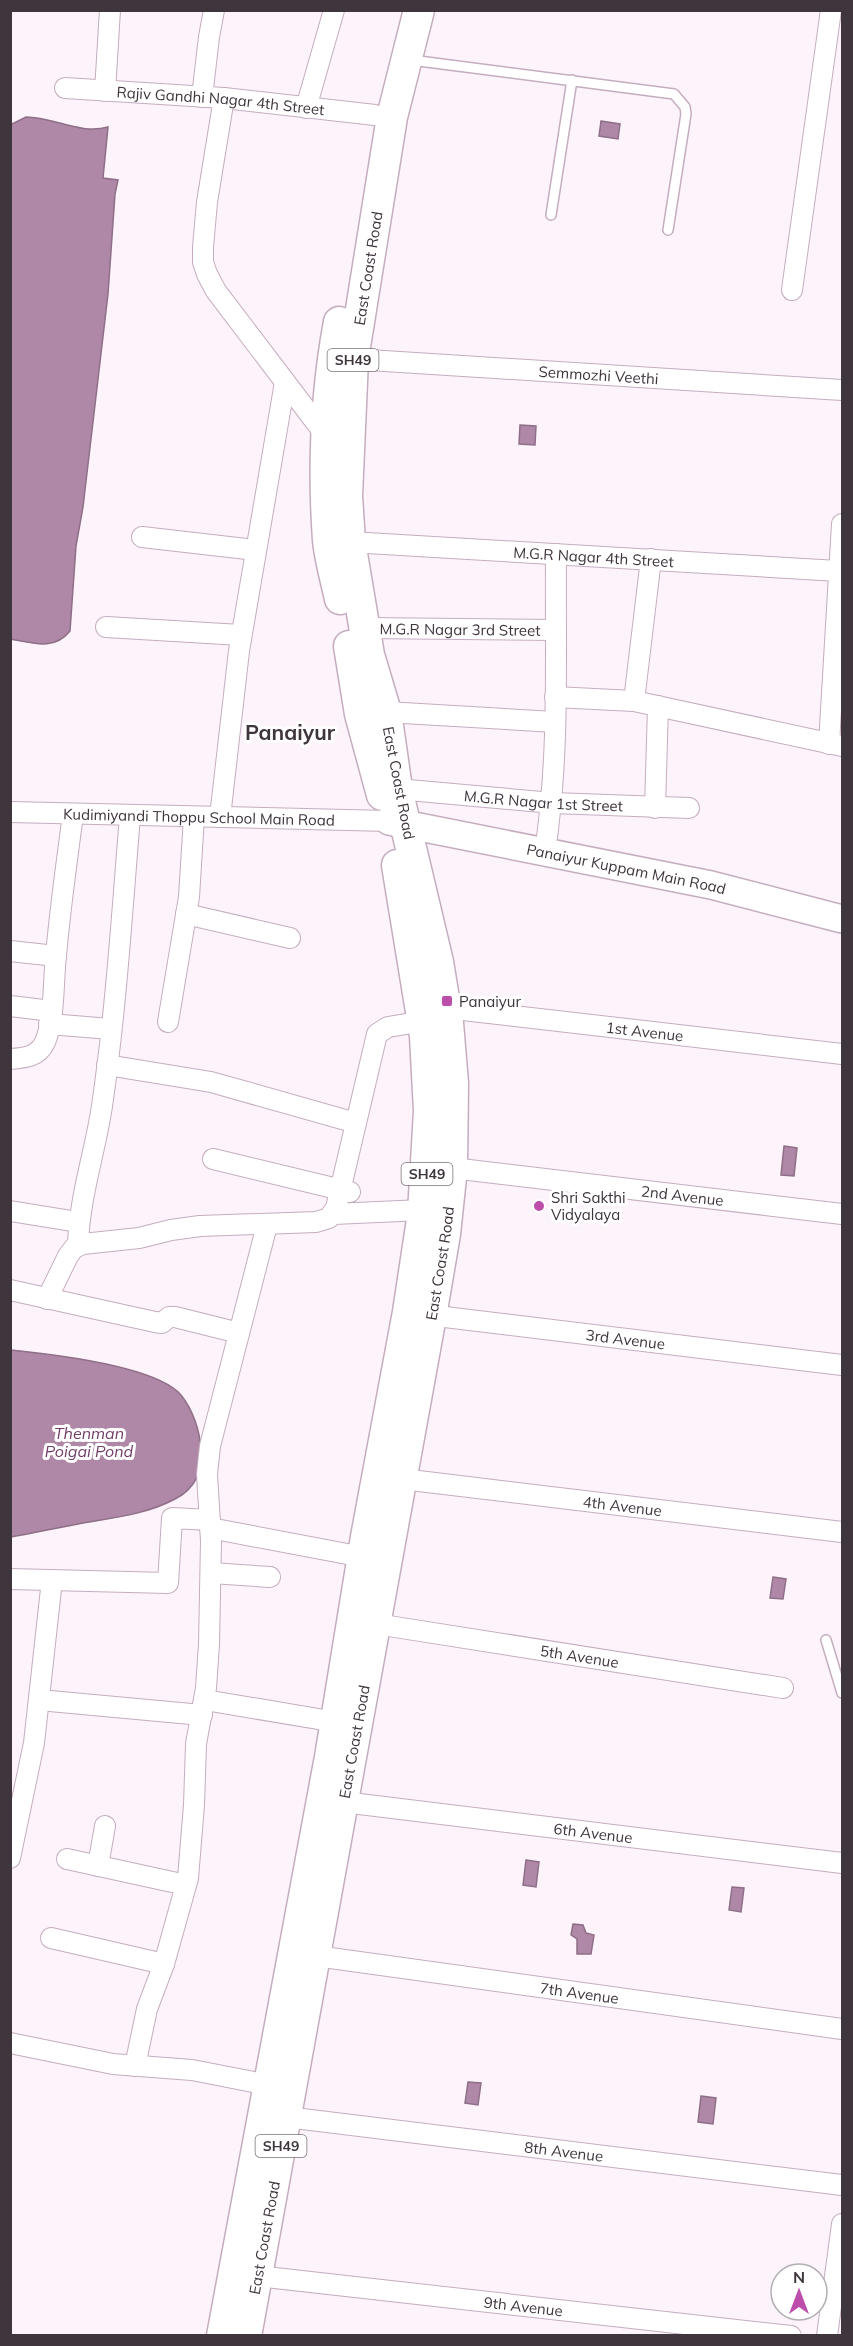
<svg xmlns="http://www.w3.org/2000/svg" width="853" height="2346" font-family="Mulish,sans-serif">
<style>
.water{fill:#b088a7;stroke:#8e6f87;stroke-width:1.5}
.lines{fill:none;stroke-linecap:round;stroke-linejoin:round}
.lane-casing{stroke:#c5adbf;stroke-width:12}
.street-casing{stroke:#c5adbf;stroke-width:22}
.secondary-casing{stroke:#c5adbf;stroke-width:30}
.primary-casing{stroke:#c5adbf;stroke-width:33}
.lane{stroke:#fff;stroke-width:9}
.street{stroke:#fff;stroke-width:20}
.secondary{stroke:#fff;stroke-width:27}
.primary{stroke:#fff;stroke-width:30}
.poi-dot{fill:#bc4daa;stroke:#fff;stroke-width:2}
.labels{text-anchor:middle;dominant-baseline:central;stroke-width:6;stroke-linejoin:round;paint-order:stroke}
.shield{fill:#fff;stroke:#797277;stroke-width:1.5}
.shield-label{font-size:14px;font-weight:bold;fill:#3f353d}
.street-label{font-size:15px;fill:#3f353d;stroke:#fff}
.poi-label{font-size:15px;fill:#3f353d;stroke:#fff;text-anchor:start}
.water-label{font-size:16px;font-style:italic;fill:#713c67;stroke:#fff}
.district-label{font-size:21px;font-weight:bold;fill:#3f353d;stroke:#fff}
</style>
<rect width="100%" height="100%" fill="#fdf3fb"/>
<path class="water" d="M26 117C54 117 80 135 108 127L103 178 118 180 115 194 108 294 83 507 76 546 70 631C54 651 33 643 10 639V125Z
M601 121 620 124 618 139 599 136Z
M520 425 536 426 535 445 519 444Z
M784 1146 797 1148 794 1176 781 1175Z
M11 1350C50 1354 156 1366 181 1395 193 1410 200 1431 201 1450 203 1471 195 1489 175 1499 145 1515 111 1518 78 1524 56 1528 33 1533 11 1537Z
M773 1577 786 1579 783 1599 770 1598Z
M526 1860 539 1862 536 1887 523 1885Z
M732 1887 744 1888 741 1912 729 1910Z
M573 1924 583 1925 586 1933 594 1935 591 1954H577V1939L571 1935Z
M468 2082 481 2083 478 2105 465 2103Z
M701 2096 716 2098 713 2124 698 2122Z"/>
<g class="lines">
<g class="lane-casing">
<path id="lane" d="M411 60 674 94 685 107 686 114 668 230
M551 215 572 80
M826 1640 842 1693"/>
</g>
<g class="street-casing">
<g id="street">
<path id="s1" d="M65 88 224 98 375 115"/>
<path d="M105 91 110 10"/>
<path d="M202 97 209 37 214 10"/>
<path d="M224 98 207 202 203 247V262L207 274 216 291 327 437"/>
<path d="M306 108 334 10"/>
<path d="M792 290 831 10"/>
<path id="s2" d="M353 359 842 390"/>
<path d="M142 537 256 550"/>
<path id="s3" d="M350 542 838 571"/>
<path d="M106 627 241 635"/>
<path id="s4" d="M364 628 555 630"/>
<path d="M555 697 634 701 842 746"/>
<path d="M634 701 651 559"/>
<path d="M386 712 555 722"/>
<path d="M829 744 842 524"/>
<path id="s5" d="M397 789 553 803 689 808"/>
<path d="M655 808 658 706"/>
<path id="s6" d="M10 812 389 821"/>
<path d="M220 817 239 651 285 382"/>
<path d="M545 851C560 753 555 653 556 554"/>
<path d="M186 914 290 938"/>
<path d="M10 951 56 956"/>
<path d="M10 1006 52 1011"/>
<path id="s7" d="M446 1008 842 1054"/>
<path d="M168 1022 189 897 194 817"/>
<path d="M49 1024 111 1029"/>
<path d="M10 1059C25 1058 38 1057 45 1042 55 1019 53 981 56 956 60 908 67 861 73 814"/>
<path d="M107 1065 211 1082 356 1123"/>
<path d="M213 1159 350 1192"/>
<path id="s8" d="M452 1168 842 1214"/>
<path d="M10 1211 78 1222"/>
<path d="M333 1214 423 1210"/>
<path d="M78 1246C79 1198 95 1153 102 1106 116 1010 122 913 130 816"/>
<path d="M10 1290 155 1322 162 1323 169 1317H175L239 1333"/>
<path d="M47 1299 68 1256 74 1248 83 1244 139 1238 171 1230 200 1226 316 1222 329 1218 336 1208 377 1034 388 1027 424 1021"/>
<path id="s9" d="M420 1314 842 1365"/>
<path id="s10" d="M402 1479 842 1532"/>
<path d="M210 1528 363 1557"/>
<path d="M211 1573 270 1577"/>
<path d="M10 1579 168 1583 172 1518 210 1520"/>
<path id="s11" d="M376 1624 783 1688"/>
<path d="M39 1700 202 1715"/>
<path d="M205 1700 336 1722"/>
<path id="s12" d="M343 1802 842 1863"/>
<path d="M10 1858 34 1743 52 1580"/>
<path d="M67 1859 186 1885"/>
<path d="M98 1866 105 1826"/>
<path d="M51 1938 164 1964"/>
<path id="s13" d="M316 1956 842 2029"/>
<path d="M10 2043 113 2064 192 2070 269 2085"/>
<path d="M135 2066 147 2009 164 1964 188 1878 194 1805 196 1744 206 1688 209 1644 211 1541 207 1474 210 1446 267 1225"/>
<path id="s14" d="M286 2117 842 2185"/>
<path id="s15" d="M257 2276 791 2336"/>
<path d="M827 2336 842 2224"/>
</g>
</g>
<g class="secondary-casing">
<g id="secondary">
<path id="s16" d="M389 821 711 885 842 919"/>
</g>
</g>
<g class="primary-casing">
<g id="primary">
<path d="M339 322C326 392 323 469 328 540 330 560 336 580 340 599"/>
<path d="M349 646 360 714 382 795"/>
<path d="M222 2336 330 1757 366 1537 408 1312 423 1213 429 1111 425 1036 397 865"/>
<path id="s17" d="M246 2336 431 1316 445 1234 452 1168 453 1083 448 1023 438 962 397 789 386 712 369 655 350 542 347 496 353 359 392 117 419 10"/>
</g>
</g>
<use href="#lane" class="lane"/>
<use href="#street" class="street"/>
<use href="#secondary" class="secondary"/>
<use href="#primary" class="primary"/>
</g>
<g class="poi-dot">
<rect x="441" y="995" width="12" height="12" rx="3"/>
<circle cx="539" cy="1206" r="6"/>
</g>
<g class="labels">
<g class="shield">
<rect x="327.5" y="349" width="51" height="22" rx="4.5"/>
<rect x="401.5" y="1163" width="51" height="22" rx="4.5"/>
<rect x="255.5" y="2135" width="51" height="22" rx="4.5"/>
</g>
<g class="shield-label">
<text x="353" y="360">SH49</text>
<text x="427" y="1174">SH49</text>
<text x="281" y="2146">SH49</text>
</g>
<g class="street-label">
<text stroke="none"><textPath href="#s1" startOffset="156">Rajiv Gandhi Nagar 4th Street</textPath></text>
<text stroke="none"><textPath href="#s17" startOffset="2098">East Coast Road</textPath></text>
<text stroke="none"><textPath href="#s2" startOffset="246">Semmozhi Veethi</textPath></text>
<text stroke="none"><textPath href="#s3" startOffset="244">M.G.R Nagar 4th Street</textPath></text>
<text stroke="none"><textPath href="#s4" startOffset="96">M.G.R Nagar 3rd Street</textPath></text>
<text transform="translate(399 783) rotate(79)">East Coast Road</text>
<text stroke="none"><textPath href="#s5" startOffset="147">M.G.R Nagar 1st Street</textPath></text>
<text stroke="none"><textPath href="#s6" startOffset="189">Kudimiyandi Thoppu School Main Road</textPath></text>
<text stroke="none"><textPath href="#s16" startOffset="242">Panaiyur Kuppam Main Road</textPath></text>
<text stroke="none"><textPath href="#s7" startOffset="200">1st Avenue</textPath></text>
<text stroke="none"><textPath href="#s8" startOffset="232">2nd Avenue</textPath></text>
<text stroke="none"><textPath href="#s17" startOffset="1090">East Coast Road</textPath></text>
<text stroke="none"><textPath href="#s9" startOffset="207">3rd Avenue</textPath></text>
<text stroke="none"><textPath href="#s10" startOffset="222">4th Avenue</textPath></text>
<text stroke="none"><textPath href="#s11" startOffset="206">5th Avenue</textPath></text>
<text stroke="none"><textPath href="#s17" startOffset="604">East Coast Road</textPath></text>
<text stroke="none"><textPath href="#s12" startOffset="252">6th Avenue</textPath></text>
<text stroke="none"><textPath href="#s13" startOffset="266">7th Avenue</textPath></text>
<text stroke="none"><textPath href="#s14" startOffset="280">8th Avenue</textPath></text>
<text stroke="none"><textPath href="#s17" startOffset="100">East Coast Road</textPath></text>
<text stroke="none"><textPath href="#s15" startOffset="268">9th Avenue</textPath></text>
</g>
<g class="poi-label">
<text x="459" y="1001">Panaiyur</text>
<text x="551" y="1197">Shri Sakthi<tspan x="551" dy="17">Vidyalaya</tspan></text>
</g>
<g class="water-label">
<text x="89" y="1433">Thenman<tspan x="89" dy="18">Poigai Pond</tspan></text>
</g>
<g class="district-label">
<text x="290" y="732">Panaiyur</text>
</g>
</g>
<rect width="853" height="2346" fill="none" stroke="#3f353d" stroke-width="24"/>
<g transform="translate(799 2292)"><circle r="28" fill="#ffffff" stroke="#b2aeb1" stroke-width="1.5"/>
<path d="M0-4.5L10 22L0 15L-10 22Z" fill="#bc4daa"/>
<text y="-9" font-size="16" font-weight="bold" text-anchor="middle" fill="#3f353d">N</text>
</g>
</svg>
